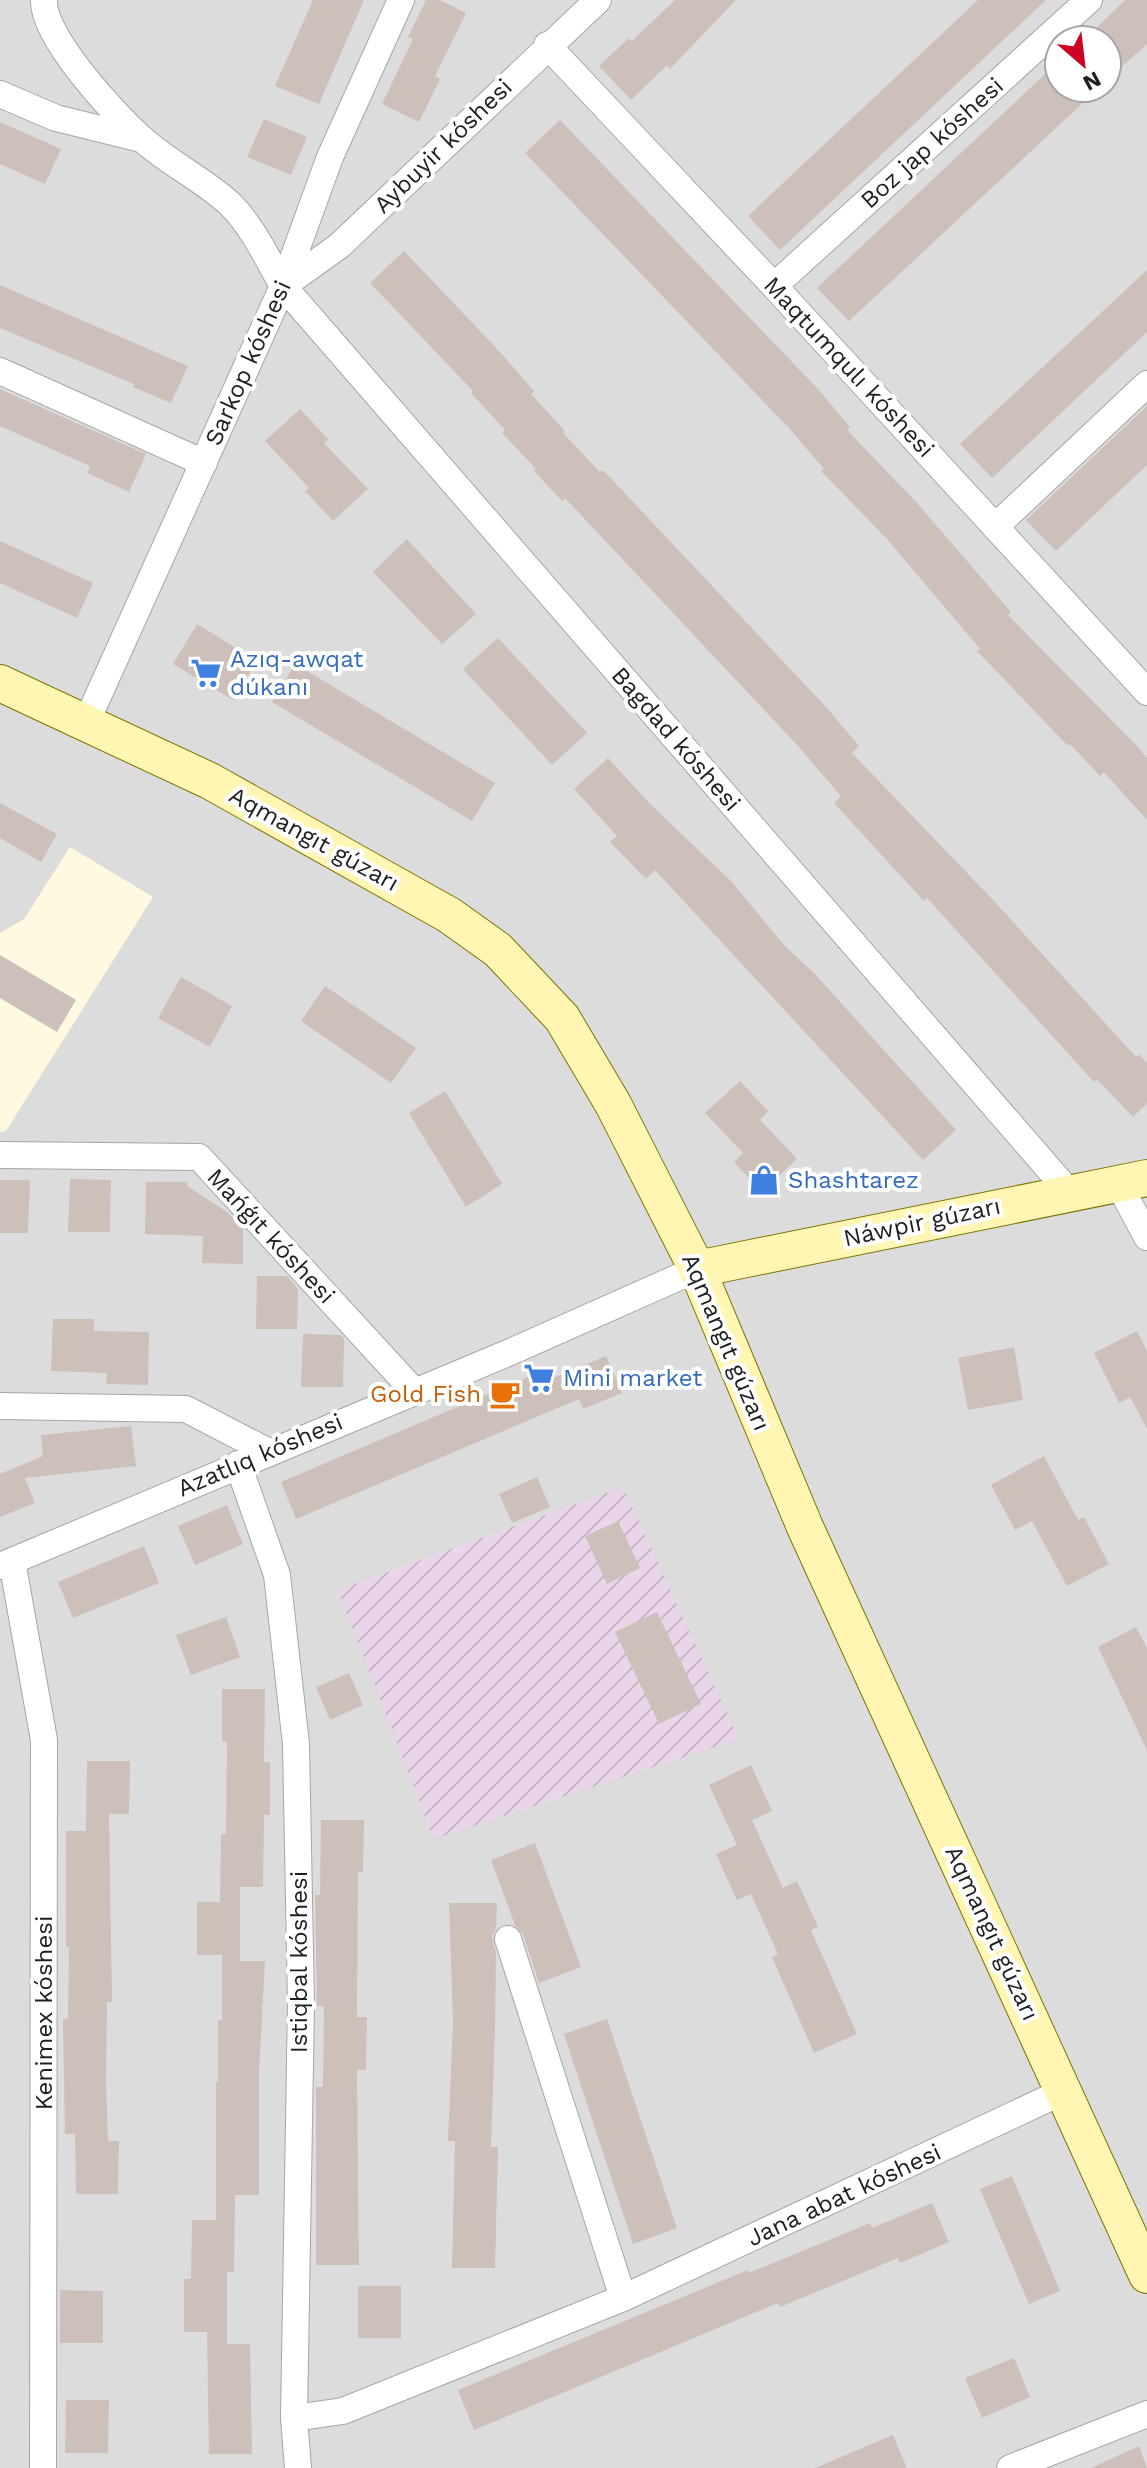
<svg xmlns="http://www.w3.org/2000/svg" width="1147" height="2468" font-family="'Work Sans',sans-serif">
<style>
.residential{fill:#dddcdc;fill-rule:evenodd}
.industrial{fill:url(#industrial-furrows)}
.education{fill:#fff9df}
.building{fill:#cdbfba}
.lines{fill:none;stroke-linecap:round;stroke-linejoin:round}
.street-casing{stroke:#a6a6a6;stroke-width:28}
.secondary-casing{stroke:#7c7400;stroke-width:38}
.street{stroke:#fff;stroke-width:26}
.secondary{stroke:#fff6b4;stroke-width:36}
.labels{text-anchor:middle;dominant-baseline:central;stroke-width:8;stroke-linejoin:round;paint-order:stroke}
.street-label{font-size:24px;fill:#1f1f1f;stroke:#fff}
.shop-label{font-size:24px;fill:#366cbe;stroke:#fff;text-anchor:start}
.food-label{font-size:24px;fill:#c56008;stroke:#fff;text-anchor:end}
</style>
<defs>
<pattern id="industrial-furrows" width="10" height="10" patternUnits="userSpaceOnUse" patternTransform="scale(2)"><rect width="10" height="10" fill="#ead5ea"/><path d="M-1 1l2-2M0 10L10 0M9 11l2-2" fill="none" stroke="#c8b6c8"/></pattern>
</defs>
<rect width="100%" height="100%" fill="#f0eae4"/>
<path class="residential" d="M0 0H1147V2468H0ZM1059 40H1107V88H1059Z"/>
<path class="industrial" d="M623 1487 739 1739 434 1839 338 1590Z"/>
<path class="education" d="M70 847 153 897 6 1131 0 1132V933L24 919Z"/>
<path class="building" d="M313 0H364L319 104 275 86Z
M426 0H440L466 13 435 76 440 79 419 122 382 104 413 39 408 37Z
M675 0H736L670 69 667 65 631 100 599 66 629 38 632 41Z
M978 0H1046L780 250 748 216Z
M1125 0H1147V44L1107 80V40H1084Z
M1059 61V88H1099L849 321 817 288Z
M264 119 307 137 291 175 247 157Z
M560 120 817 388 850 427 847 430 917 503 1011 612 1008 615 1135 744 1147 758V820L1104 772 1100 776 1070 744 1068 746 977 651 980 649 887 539 821 471 824 469 789 428 525 153Z
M0 122 61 149 45 184 0 164Z
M404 251 500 352 534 391 531 394 565 431 563 433 600 472 603 470 827 708 859 746 852 753 994 901 1136 1057 1139 1054 1147 1063V1103L1133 1117 1097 1079 1094 1082 927 898 924 901 865 837 834 803 841 796 798 746 565 498 562 501 534 471 536 469 502 433 505 430 471 393 473 391 370 283Z
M1147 270V332L992 478 960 444Z
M0 285 188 366 171 403 133 387 134 384 0 328Z
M0 389 146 454 129 492 87 473 90 466 0 426Z
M1147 406V465L1056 551 1026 520Z
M300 409 328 439 324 443 368 489 333 521 305 491 309 488 265 441Z
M407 539 476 614 442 644 373 572Z
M0 541 93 583 77 618 0 583Z
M197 624 257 661 233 700 173 664Z
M498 638 587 733 552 765 463 669Z
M295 664 495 783 472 821 272 702Z
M608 758 650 804 730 880 785 946 815 974 956 1130 923 1160 655 870 646 879 610 842 617 836 574 789Z
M0 803 57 834 41 862 0 838Z
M0 955 76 1000 57 1032 0 998Z
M181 977 232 1006 210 1047 158 1018Z
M325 986 416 1048 391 1083 301 1021Z
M740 1081 768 1111 760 1120 797 1159 762 1192 734 1162 743 1153 705 1113Z
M445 1091 502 1184 466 1207 409 1113Z
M70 1179 111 1180 110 1232H68Z
M0 1180H30L28 1233H0Z
M146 1182H188L187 1186 227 1212 243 1229V1264L202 1263 203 1236 145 1234Z
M257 1276H287L298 1289 297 1329H256Z
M53 1319H94V1331L149 1332 148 1385 106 1384 107 1373 51 1371Z
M1137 1331 1147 1351V1429L1130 1397 1119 1403 1094 1353Z
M303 1334 341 1335 344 1339 343 1387H301Z
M1014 1347 1023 1400 968 1410 958 1358Z
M606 1356 622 1393 583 1409 579 1399 296 1519 281 1482 542 1371 546 1381Z
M131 1426 136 1466 25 1478 35 1503 0 1517V1474L43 1456 41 1435Z
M1044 1456 1078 1520 1084 1517 1109 1564 1067 1586 1032 1521 1015 1530 991 1485Z
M537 1477 550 1507 512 1523 499 1494Z
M227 1505 243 1544 195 1565 178 1526Z
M618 1521 640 1568 607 1584 585 1536Z
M144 1546 159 1583 73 1618 58 1582Z
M657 1612 701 1704 659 1724 615 1632Z
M226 1617 240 1657 191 1675 176 1635Z
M1136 1627 1147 1648V1750L1098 1647Z
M349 1673 363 1705 330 1720 316 1687Z
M222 1689H265L264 1762H270V1815H264L263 1887H240V1961H265L259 2073V2195H235L234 2272H227V2344H250L252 2454H209L207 2332H184V2279H191L192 2220H216V2082H218V2020H222V1955H197V1902H220L221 1834H226L227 1742 222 1741Z
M87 1761H130L129 1814H109L112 2002H107L106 2082 108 2141H119L118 2194H76L75 2134H65L63 2019H68L69 1947H66V1831H86Z
M751 1765 772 1811 752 1820 783 1888 797 1881 818 1927 811 1930 857 2034 814 2053 772 1957 778 1954 751 1894 737 1900 716 1854 737 1845 709 1785Z
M321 1820H364L363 1872H358L357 2017H367L366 2070H357L359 2265H316V2087H323L324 2006H317L315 1895H320Z
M535 1843 581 1967 539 1983 523 1934 515 1925 491 1860Z
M449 1903H497L496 1928 492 1936 496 1953 495 2029 491 2147H498L495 2268H452L455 2141H448L453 2022Z
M607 2019 677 2228 633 2244 564 2034Z
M1012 2176 1060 2291 1029 2304 980 2189Z
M932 2203 949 2242 900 2263 898 2258 780 2307 778 2303 474 2430 458 2390 748 2270 749 2273 870 2223 872 2228Z
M358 2286H401V2338H358Z
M60 2290 103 2291V2343H60Z
M1014 2358 1030 2397 982 2418 965 2378Z
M66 2400H109L108 2453H65Z
M893 2435 907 2468H815Z
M1139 2446 1147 2468H1091Z"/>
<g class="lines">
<g class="street-casing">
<path id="street" d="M44 0C42 36 114 114 141 138 168 163 203 179 230 204 253 227 267 258 283 286L1069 1192
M547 45 774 286 1147 692
M0 94 56 118 141 139
M283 286 339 246 598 0
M774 286 1089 0
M0 371 204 463
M995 527 1147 384
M86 723 283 286 330 157 401 0
M0 1155 199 1157 413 1390
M1118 1183 1147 1237
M0 1406 186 1409 267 1451
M238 1464 277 1575 296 1744 301 2003 294 2418 298 2468
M12 1561 44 1740 43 2468
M0 1566 508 1353 697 1269
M508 1939 623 2298
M294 2418 343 2411 623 2298 1064 2091
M1010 2468 1147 2414"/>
</g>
<g class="secondary-casing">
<path id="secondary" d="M0 683 210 781 449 915 498 950 562 1018 613 1104 697 1269 805 1527 1147 2275
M697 1269 1147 1178"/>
</g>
<use href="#street" class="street"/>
<use href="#secondary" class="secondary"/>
</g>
<defs>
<g id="supermarket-bare" transform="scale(2.4)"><path d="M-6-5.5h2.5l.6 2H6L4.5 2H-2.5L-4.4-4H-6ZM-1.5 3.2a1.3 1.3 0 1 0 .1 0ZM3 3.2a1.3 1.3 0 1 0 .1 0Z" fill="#3f7fe0" stroke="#fff" stroke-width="2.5" paint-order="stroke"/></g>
<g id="shop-bare" transform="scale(2.4)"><path d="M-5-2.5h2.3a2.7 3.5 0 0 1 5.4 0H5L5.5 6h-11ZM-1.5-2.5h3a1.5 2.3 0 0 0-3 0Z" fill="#3f7fe0" stroke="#fff" stroke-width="2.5" paint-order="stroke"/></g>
<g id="cafe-bare" transform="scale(2.4)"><path d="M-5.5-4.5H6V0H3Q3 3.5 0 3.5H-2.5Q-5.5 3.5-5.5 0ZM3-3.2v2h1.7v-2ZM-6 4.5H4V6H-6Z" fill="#e8710a" stroke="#fff" stroke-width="2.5" paint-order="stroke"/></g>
</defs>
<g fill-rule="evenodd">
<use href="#supermarket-bare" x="206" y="673"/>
<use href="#shop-bare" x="764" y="1180"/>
<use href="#supermarket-bare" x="539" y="1378"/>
<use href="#cafe-bare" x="505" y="1394"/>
</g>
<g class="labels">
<g class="street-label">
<text transform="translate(932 143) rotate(-42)">Boz jap kóshesi</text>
<text transform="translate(443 146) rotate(-44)">Aybuyir kóshesi</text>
<text transform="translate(248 363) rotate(-66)">Sarkop kóshesi</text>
<text transform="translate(849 367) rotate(47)">Maqtumqulı kóshesi</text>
<text transform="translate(676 739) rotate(49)">Bagdad kóshesi</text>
<text transform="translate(314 839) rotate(29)">Aqmangıt gúzarı</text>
<text transform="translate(922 1222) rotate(-12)">Náwpir gúzarı</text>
<text transform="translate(271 1236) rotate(47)">Mańǵıt kóshesi</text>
<text transform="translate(726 1342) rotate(67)">Aqmangıt gúzarı</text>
<text transform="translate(260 1455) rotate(-23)">Azatlıq kóshesi</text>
<text transform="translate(992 1933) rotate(65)">Aqmangıt gúzarı</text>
<text transform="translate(299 1962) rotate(-90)">Istiqbal kóshesi</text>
<text transform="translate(44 2013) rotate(-90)">Kenimex kóshesi</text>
<text transform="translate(844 2195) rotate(-25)">Jana abat kóshesi</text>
</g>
<g class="shop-label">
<text x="230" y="659">Azıq-awqat<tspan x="230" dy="28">dúkanı</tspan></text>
<text x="788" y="1180">Shashtarez</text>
<text x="563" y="1378">Mini market</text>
</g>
<g class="food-label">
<text x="481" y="1394">Gold Fish</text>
</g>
</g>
<g transform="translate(1083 64) rotate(152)"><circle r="38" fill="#ffffff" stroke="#a5a5a5" stroke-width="2"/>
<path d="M0-6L14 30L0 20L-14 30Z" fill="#ce0023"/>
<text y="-12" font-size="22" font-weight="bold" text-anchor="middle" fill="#1f1f1f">N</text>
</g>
</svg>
